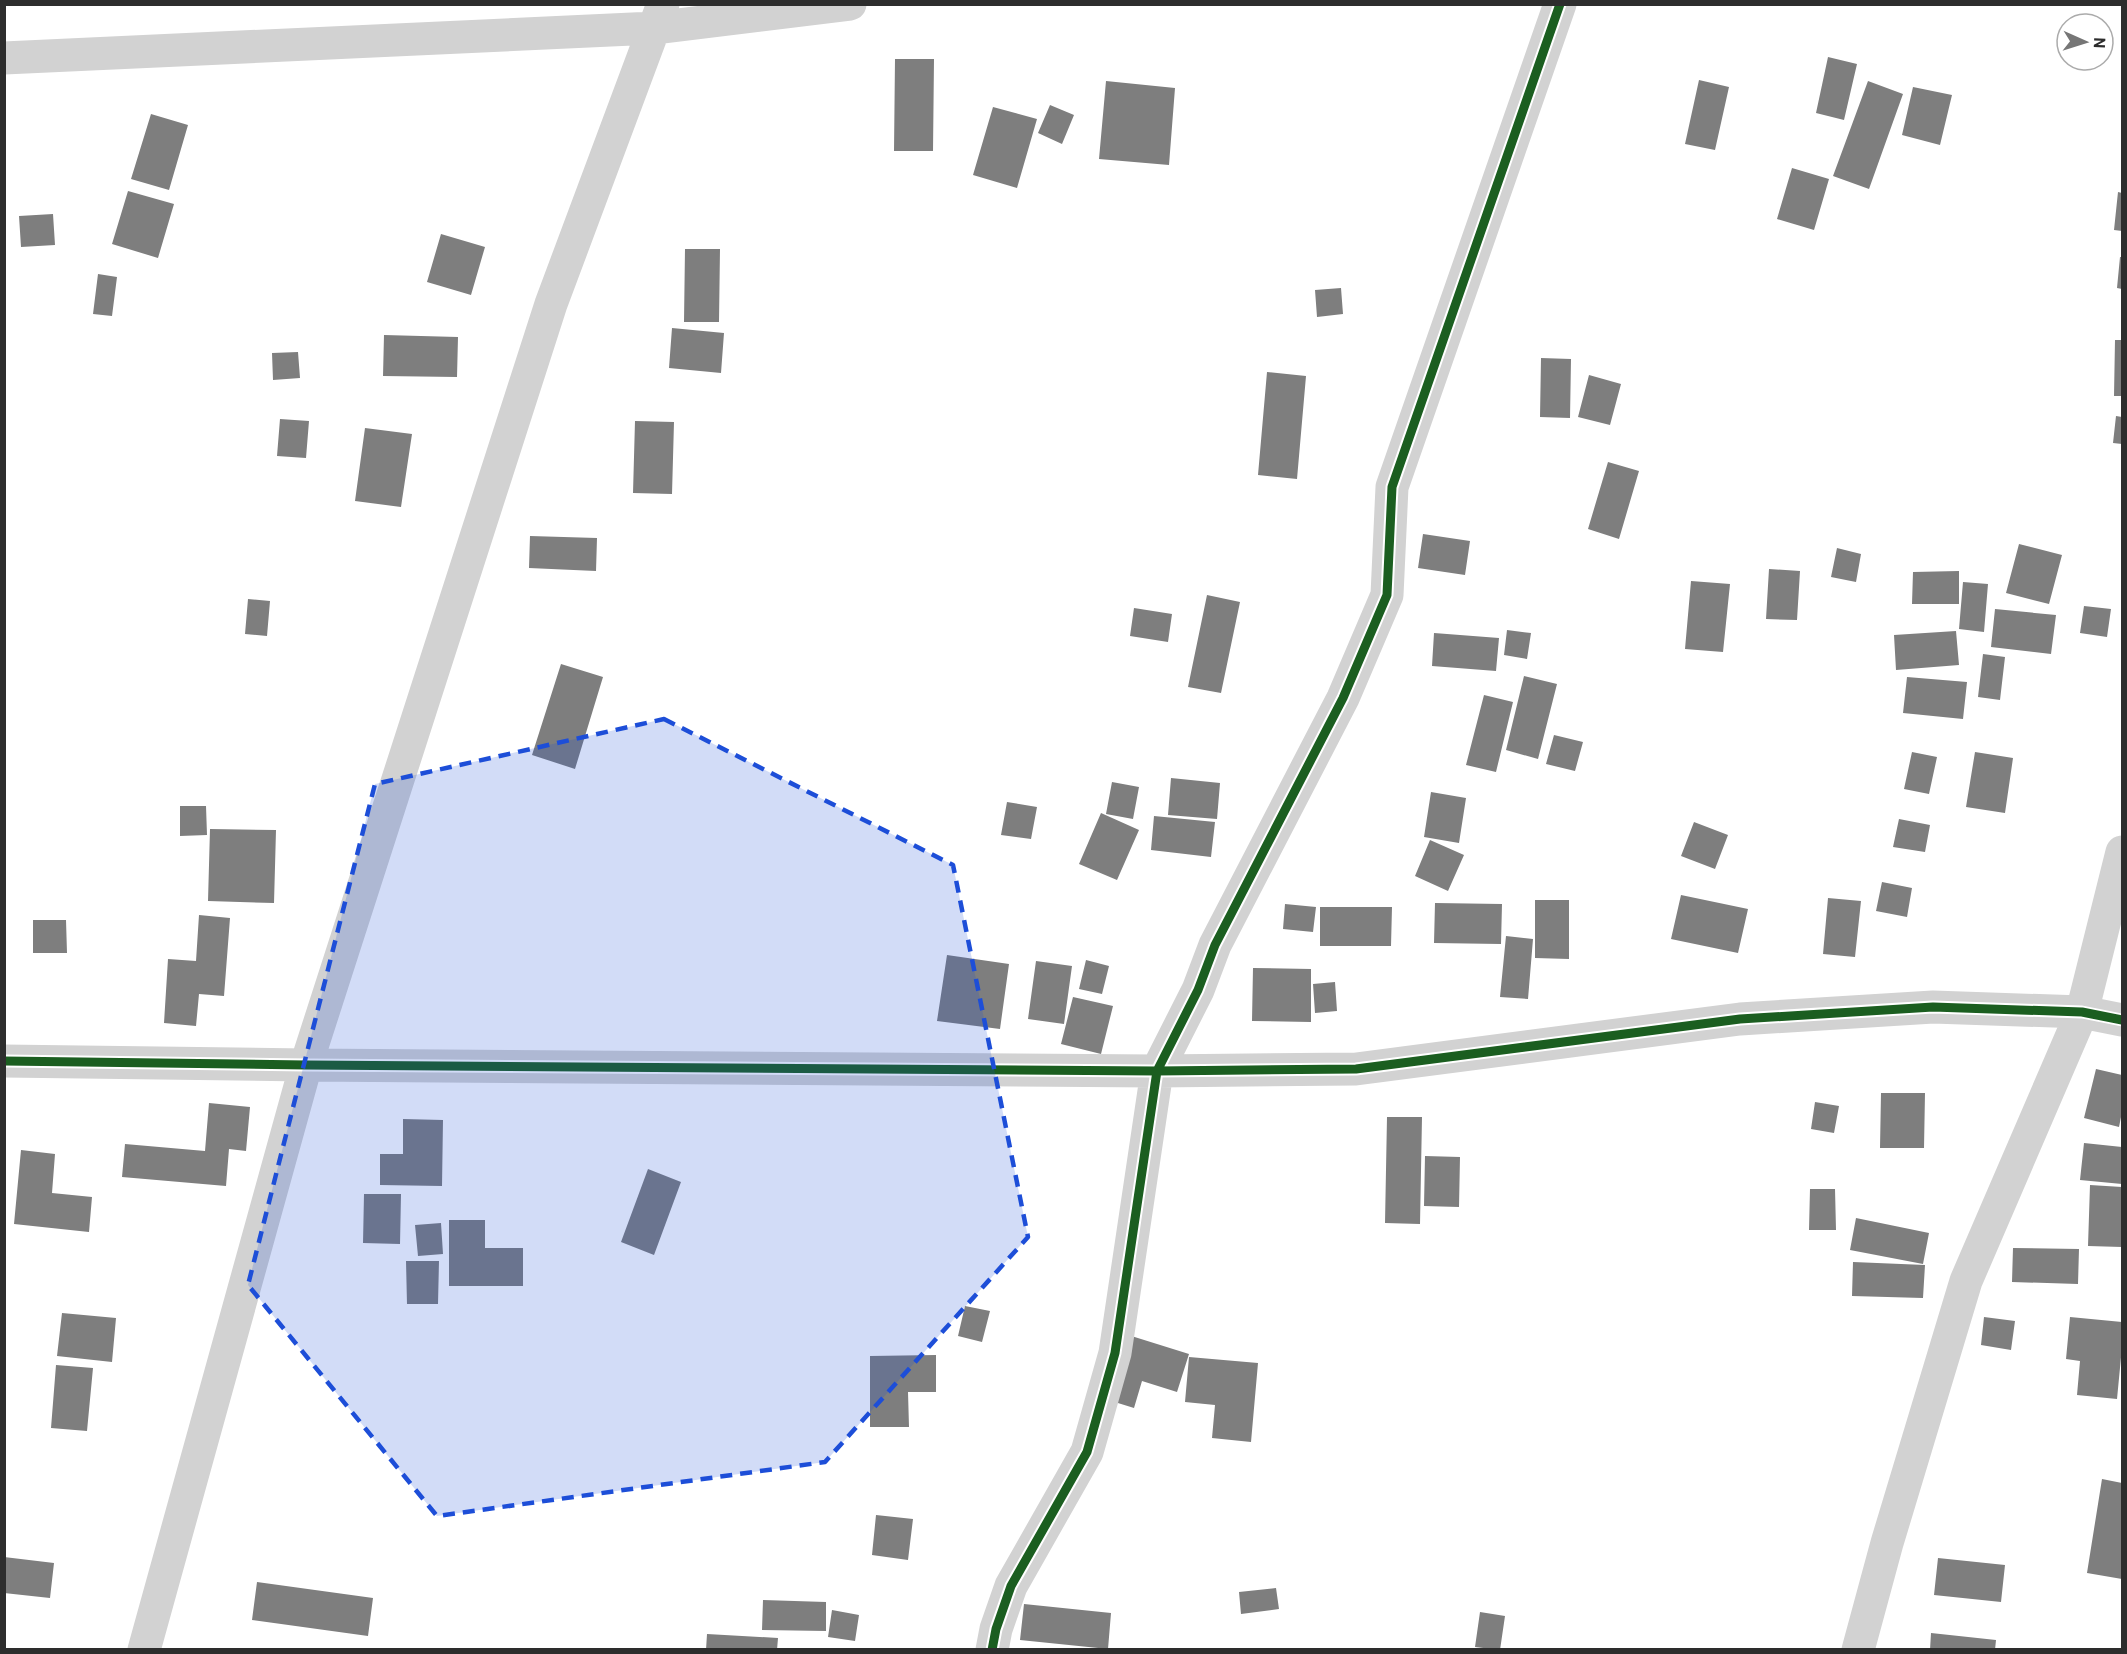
<svg xmlns="http://www.w3.org/2000/svg" width="2127" height="1654" font-family="Barlow,sans-serif">
<style>
.building{fill:#7e7e7e}
.lines{fill:none;stroke-linecap:round;stroke-linejoin:round}
.minor{stroke:#d2d2d2;stroke-width:33}
.cycleway-casing{stroke:#fff;stroke-width:13}
.cycleway{stroke:#1b5e20;stroke-width:9}
.marked{fill:#1d4ed8;fill-opacity:0.2;stroke:#1d4ed8;stroke-width:4.5;stroke-dasharray:12 8;stroke-linejoin:round}
</style>
<rect width="100%" height="100%" fill="#fff"/>
<path class="building" d="M1828 57 1857 64 1844 120 1816 113Z
M895 59H934L933 151H894Z
M1699 80 1729 87 1715 150 1685 144Z
M1106 81 1175 88 1169 165 1099 159Z
M1868 81 1903 94 1869 189 1833 176Z
M1913 87 1952 95 1940 145 1902 135Z
M1050 105 1074 115 1062 144 1038 133Z
M993 107 1037 119 1017 188 973 175Z
M151 114 188 125 169 190 131 179Z
M1792 168 1829 179 1814 230 1777 219Z
M128 191 174 204 158 258 112 244Z
M2118 192 2122 193V231L2114 230Z
M53 214 55 245 21 247 19 216Z
M441 234 485 247 471 295 427 282Z
M685 249H720L719 322H684Z
M2120 257H2122V289L2117 288Z
M98 274 117 277 112 316 93 314Z
M1341 288 1343 314 1317 317 1315 290Z
M672 328 724 333 721 373 669 368Z
M384 335 458 337 457 377 383 376Z
M2115 340H2122V396H2114Z
M298 352 300 378 273 380 272 353Z
M1541 358 1571 359 1570 418 1540 417Z
M1267 372 1306 376 1297 479 1258 475Z
M1589 375 1621 384 1610 425 1578 417Z
M2116 416 2122 417V444L2113 443Z
M280 419 309 421 306 458 277 456Z
M635 421 674 422 672 494 633 493Z
M365 428 412 434 401 507 355 501Z
M1608 462 1639 471 1619 539 1588 529Z
M1423 534 1470 541 1465 575 1418 568Z
M530 536 597 538 596 571 529 568Z
M2019 544 2062 555 2049 604 2006 593Z
M1837 548 1861 554 1856 582 1831 577Z
M1769 569 1800 571 1797 620 1766 619Z
M1959 571V604H1912L1913 572Z
M1691 581 1730 584 1723 652 1685 649Z
M1963 582 1988 584 1984 632 1959 629Z
M1207 595 1240 602 1221 693 1188 687Z
M248 599 270 601 267 636 245 634Z
M2084 606 2111 609 2107 637 2080 633Z
M1134 608 1172 614 1168 642 1130 636Z
M1995 609 2056 615 2051 654 1991 647Z
M1507 630 1531 633 1527 659 1504 655Z
M1956 631 1959 665 1896 670 1894 635Z
M1434 633 1499 638 1496 671 1432 666Z
M1983 654 2005 657 2000 700 1978 697Z
M561 664 603 677 575 769 532 755Z
M1524 676 1557 684 1538 759 1506 750Z
M1907 677 1967 682 1963 719 1903 713Z
M1484 695 1513 702 1496 772 1466 765Z
M1554 735 1583 742 1575 771 1546 764Z
M1912 752 1937 757 1929 794 1904 789Z
M1975 752 2013 758 2005 813 1966 807Z
M1171 778 1220 783 1217 819 1168 815Z
M1112 782 1139 787 1133 819 1106 814Z
M1431 792 1466 798 1459 843 1424 837Z
M1007 802 1037 807 1031 839 1001 835Z
M180 806H206L207 835 180 836Z
M1101 813 1139 830 1117 880 1079 864Z
M1154 816 1215 822 1211 857 1151 850Z
M1899 819 1930 825 1925 852 1893 847Z
M1694 822 1728 835 1715 869 1681 856Z
M210 829 276 830 274 903 208 901Z
M1430 840 1464 855 1448 891 1415 876Z
M1882 882 1912 888 1907 917 1876 911Z
M1681 895 1748 909 1738 953 1671 939Z
M1828 898 1861 901 1855 957 1823 954Z
M1535 900H1569V959L1535 958Z
M1435 903 1502 904 1501 944 1434 943Z
M1285 904 1316 907 1313 932 1283 929Z
M1320 907H1392L1391 946H1320Z
M199 915 230 918 224 996 199 994 196 1026 164 1023 168 959 196 961Z
M33 920H66L67 953H33Z
M1506 936 1533 939 1528 999 1500 997Z
M947 955 1009 964 1000 1029 937 1021Z
M1086 960 1109 966 1102 994 1079 989Z
M1036 961 1072 966 1064 1024 1028 1019Z
M1253 968 1311 969V1022L1252 1021Z
M1335 982 1337 1011 1315 1013 1313 984Z
M1073 997 1113 1006 1101 1054 1061 1044Z
M2096 1069 2122 1075V1112L2119 1127 2084 1118Z
M1881 1093H1925L1924 1148H1880Z
M1815 1102 1839 1106 1834 1133 1811 1129Z
M209 1103 250 1107 246 1151 229 1149 226 1186 122 1177 125 1144 205 1151Z
M1387 1117H1422L1420 1224 1385 1223Z
M403 1119 443 1120 442 1186 380 1185V1154H403Z
M2084 1143 2122 1147V1184L2080 1180Z
M21 1150 55 1154 52 1193 92 1197 89 1232 14 1224Z
M1425 1156 1460 1157 1459 1207 1424 1206Z
M648 1169 681 1182 654 1255 621 1242Z
M2090 1185 2122 1187V1247L2088 1246Z
M1810 1189H1835L1836 1230H1809Z
M364 1194H401L400 1244 363 1243Z
M1856 1218 1929 1233 1923 1264 1850 1250Z
M449 1220H485V1248H523V1286H449Z
M441 1223 443 1254 418 1256 415 1225Z
M2013 1248 2079 1249 2078 1284 2012 1282Z
M406 1261H439L438 1304H407Z
M1853 1262 1925 1265 1923 1298 1852 1296Z
M965 1306 990 1311 982 1342 958 1336Z
M62 1313 116 1318 112 1362 57 1356Z
M1984 1317 2015 1321 2011 1350 1981 1345Z
M2070 1317 2122 1322V1347L2117 1399 2077 1395 2080 1361 2066 1359Z
M1125 1334 1189 1354 1177 1392 1142 1381 1134 1408 1105 1399Z
M936 1355V1392H908L909 1427H870V1356Z
M1189 1357 1258 1363 1251 1442 1212 1438 1215 1405 1185 1402Z
M56 1365 93 1368 87 1431 51 1428Z
M2102 1479 2122 1483V1579L2087 1573Z
M876 1515 913 1519 908 1560 872 1555Z
M4 1557 54 1563 50 1598 4 1593Z
M1938 1558 2005 1565 2001 1602 1934 1595Z
M257 1582 373 1598 368 1636 252 1620Z
M1276 1588 1279 1609 1241 1614 1239 1592Z
M763 1600 826 1602V1631L762 1630Z
M1024 1604 1111 1613 1108 1649 1020 1640Z
M832 1610 859 1615 855 1641 828 1637Z
M1480 1612 1505 1616 1500 1650 1475 1647Z
M1931 1633 1996 1640 1995 1650H1930Z
M707 1634 778 1638 777 1650H706Z"/>
<g class="lines">
<path class="minor" d="M4 58 654 28 850 4
M4 1061 306 1065 1157 1071 1356 1069 1740 1019 1933 1007 2082 1012 2122 1020
M144 1650 306 1065 551 304 663 4
M992 1650 996 1629 1011 1586 1087 1452 1115 1353 1157 1071 1198 990 1215 945 1343 698 1387 595 1392 487 1560 4
M1858 1650 1887 1543 1966 1281 2082 1012 2122 852"/>
<g class="cycleway-casing">
<path id="cycleway" d="M4 1061 306 1065 1157 1071 1356 1069 1740 1019 1933 1007 2082 1012 2122 1020
M992 1650 996 1629 1011 1586 1087 1452 1115 1353 1157 1071 1198 990 1215 945 1343 698 1387 595 1392 487 1560 4"/>
</g>
<use href="#cycleway" class="cycleway"/>
</g>
<path class="marked" d="M664 719 953 865 1028 1237 825 1462 437 1516 248 1285 375 784Z"/>
<rect width="2127" height="1654" fill="none" stroke="#2d2d2d" stroke-width="12"/>
<g transform="translate(2085 42) rotate(93)"><circle r="28" fill="#ffffff" stroke="#ababab" stroke-width="1.5"/>
<path d="M0-4.5L10 22L0 15L-10 22Z" fill="#767676"/>
<text y="-9" font-size="16" font-weight="bold" text-anchor="middle" fill="#2d2d2d">N</text>
</g>
</svg>
